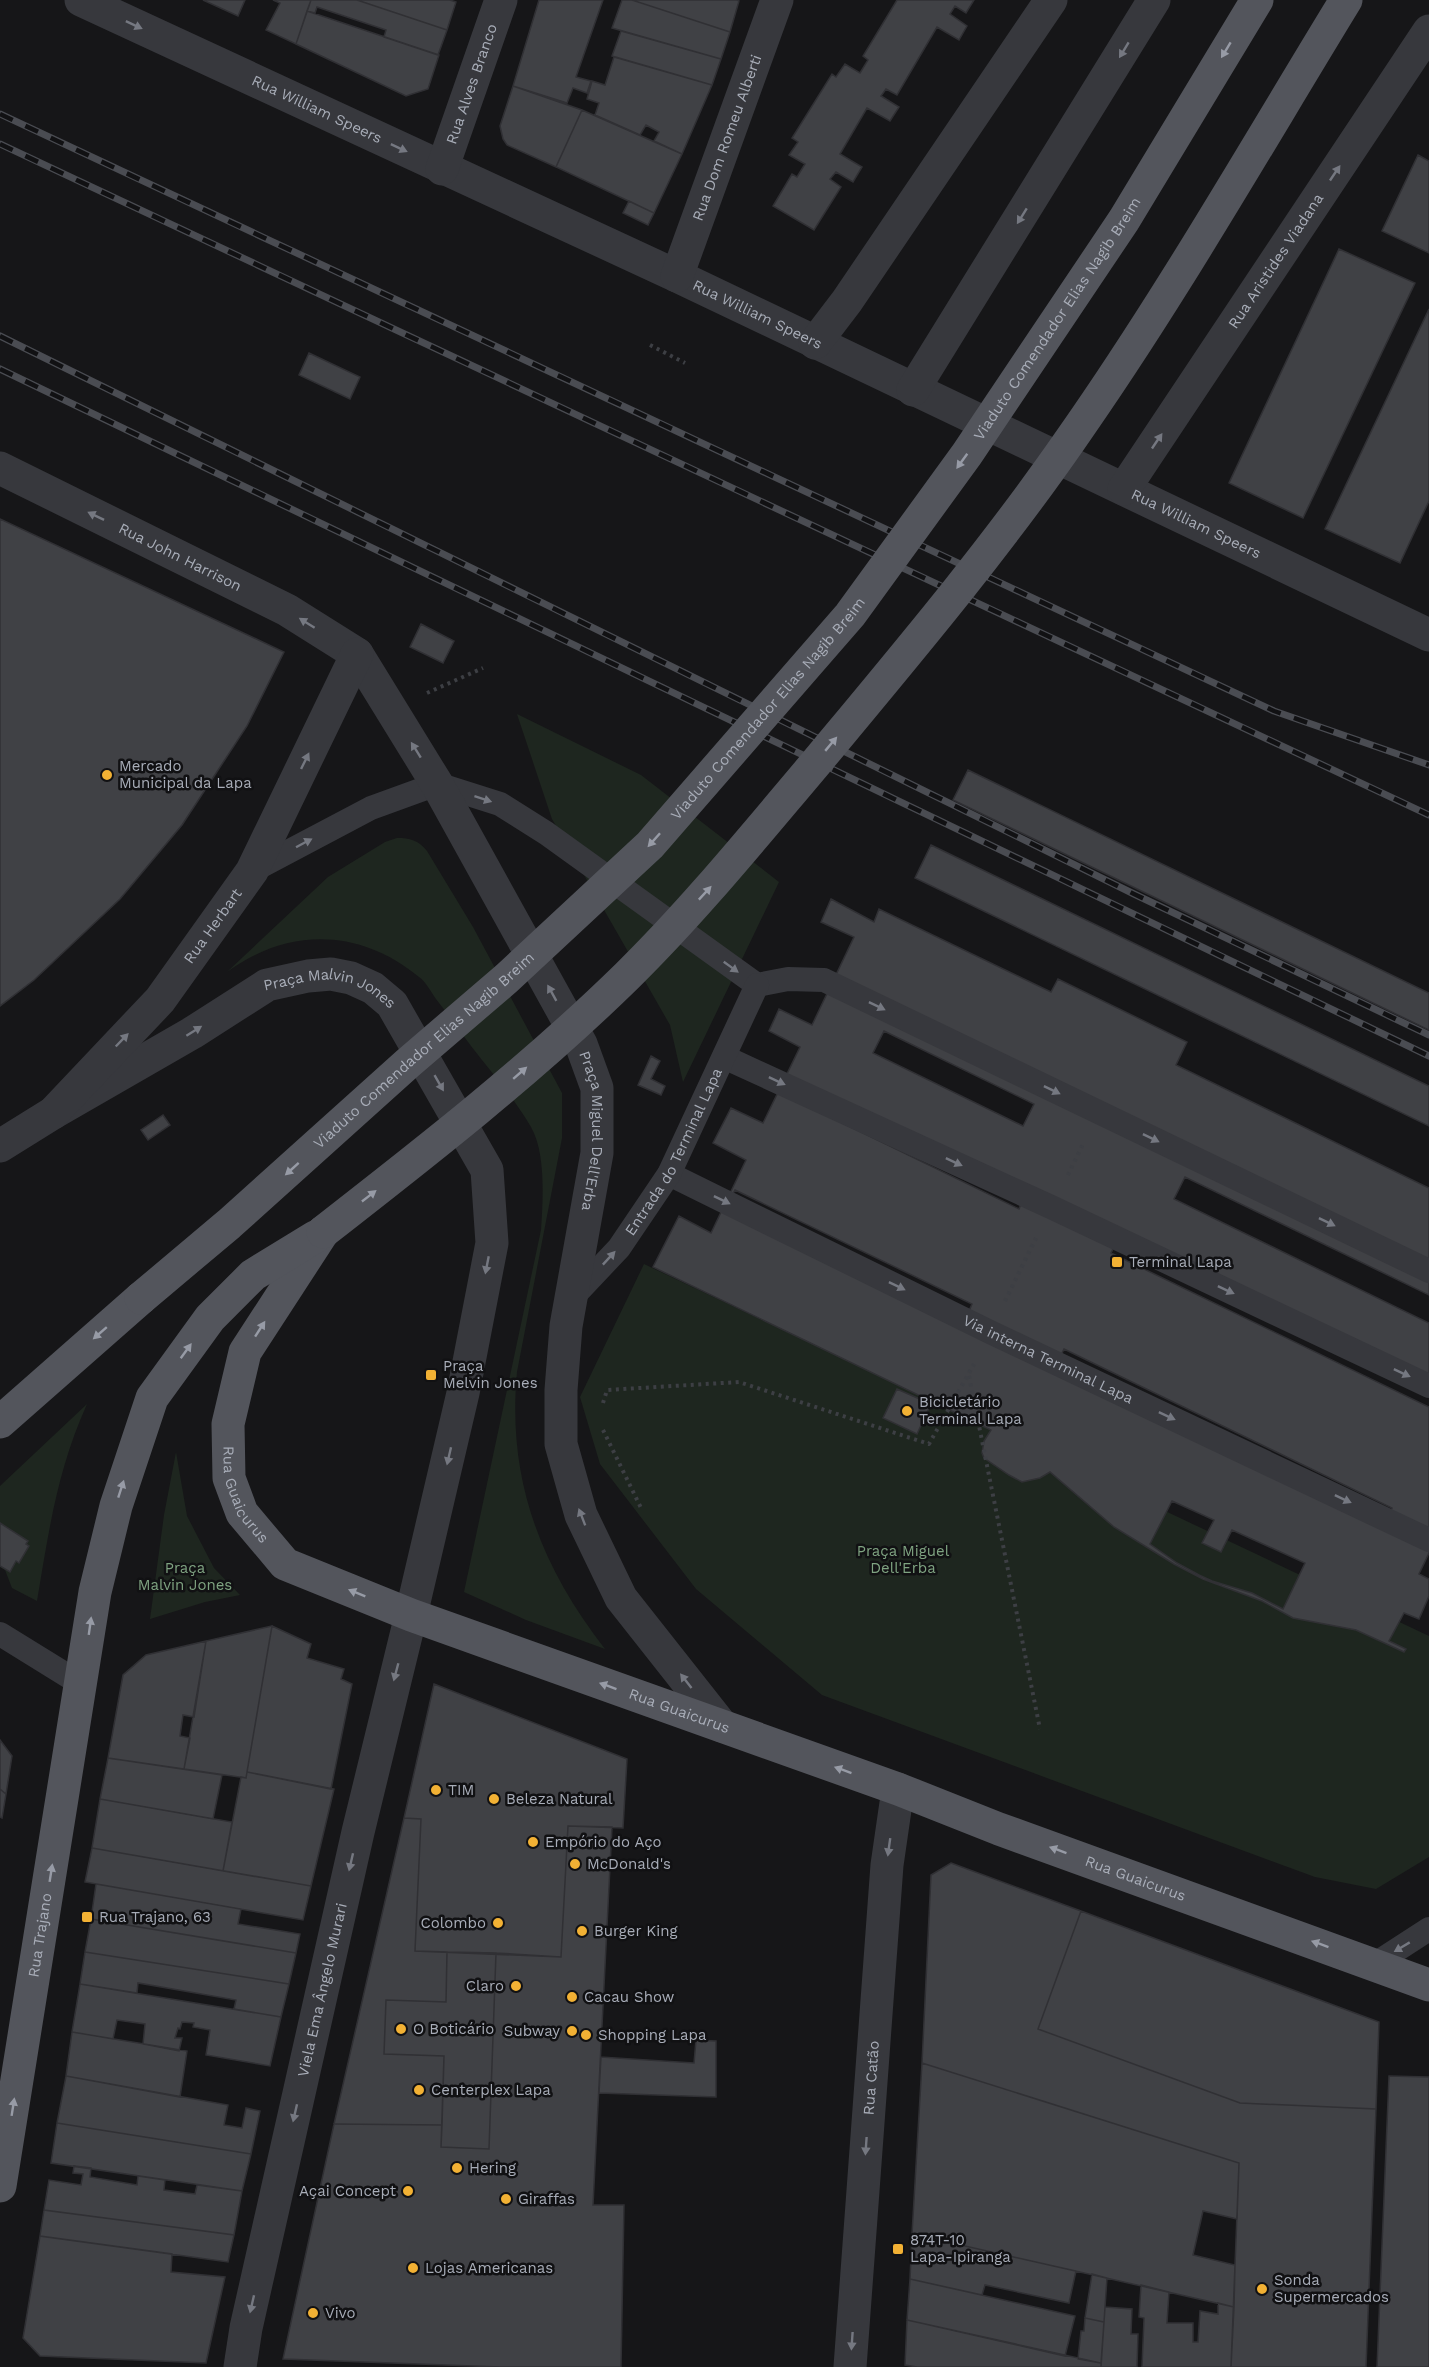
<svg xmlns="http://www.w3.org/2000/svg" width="1429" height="2367" font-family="'Work Sans',sans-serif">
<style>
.green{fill:#1e261f}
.building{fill:#404145;stroke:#303034;stroke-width:1.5;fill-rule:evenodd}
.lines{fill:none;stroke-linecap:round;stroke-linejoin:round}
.path{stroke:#3d3f44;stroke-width:4;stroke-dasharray:3 4.5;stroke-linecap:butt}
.service{stroke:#37383d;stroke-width:24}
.minor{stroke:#37383d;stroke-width:33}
.tertiary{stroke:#37383d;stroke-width:33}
.primary{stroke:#53555c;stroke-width:33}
.rail-casing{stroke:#4a4c52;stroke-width:7}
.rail{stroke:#111113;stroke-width:4.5;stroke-dasharray:14;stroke-linecap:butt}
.primary-bridge{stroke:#53555c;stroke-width:33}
.oneway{fill:#757881}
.oneway2{fill:#979ba6}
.poi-dot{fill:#f2b134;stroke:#111113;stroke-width:2}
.labels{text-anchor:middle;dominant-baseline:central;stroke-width:5;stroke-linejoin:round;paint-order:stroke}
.street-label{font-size:15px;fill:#a8adb8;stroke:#111113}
.poi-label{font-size:15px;fill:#a8adb8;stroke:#111113;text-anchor:start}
.park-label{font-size:15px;fill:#7fa381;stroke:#111113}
</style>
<rect width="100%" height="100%" fill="#161618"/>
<path class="green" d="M517 714 641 775 779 882 683 1082 670 1025 552 819Z
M397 838C410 838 418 840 427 851L473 927 562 1093V1138L517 1372C507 1479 540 1565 605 1649L526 1620 464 1592 541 1230C543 1200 546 1153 531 1127 514 1098 491 1072 471 1046 459 1030 448 1014 436 999 431 992 426 982 419 977 360 928 288 927 227 972L328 877 385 842Z
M644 1264 1429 1636V1857L1376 1889 1315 1877 822 1695 696 1589 600 1464 580 1397Z
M87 1404C57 1471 49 1530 37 1601L12 1588 5 1570 0 1567V1486Z
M176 1452 187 1516 214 1568 240 1595 205 1602 150 1619 164 1515Z"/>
<path class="building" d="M203 0H245L238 16Z
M273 0H311L296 44 266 30 280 3Z
M311 0H357L447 30 438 55 384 37 386 30 317 7 315 13 307 11Z
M357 0H450L456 2 447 30Z
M539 0H603L576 77 591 81 587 93 573 88 567 103 513 86Z
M622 0H632L730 32 721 59 612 28Z
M632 0H737L739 1 730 32Z
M897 0H974L966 13 955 6 950 14 967 26 959 40 937 27 897 95 886 89 881 96 899 107 890 121 867 108 840 154 862 167 853 182 836 172 830 179 841 187 814 230 773 206 792 174 797 177 805 164 789 155 798 142 792 138 832 74 836 77 845 64 860 73 868 60 863 56Z
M307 11 439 55 428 89 406 96 296 44Z
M621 31 721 59 712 85 612 56Z
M614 57 712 85 682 154 654 141 659 132 646 125 640 135 595 115 599 103 587 99 592 81 605 85Z
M513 86 582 110 556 167 507 145 503 139 500 126Z
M582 110 682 154 654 213 556 167Z
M1418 155 1429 161V253L1382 231Z
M629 201 654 213 648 225 623 213Z
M1339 249 1415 283 1303 518 1229 483Z
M1429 309V501L1400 563 1325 529Z
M309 353 360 377 350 399 299 375Z
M0 519 284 652 247 726 182 825 120 899 34 980 0 1006Z
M421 624 454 641 443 663 410 647Z
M968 770 1429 993V1030L953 800Z
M931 845 1429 1086V1126L915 878Z
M831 899 874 922 879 909 1051 992 1058 979 1187 1042 1176 1065 1429 1188V1295L1185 1177 1174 1199 1429 1323V1389L1119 1238 1111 1253 1429 1407V1553L1419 1574 1429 1579V1596L1419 1619 1404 1613 1389 1641 1406 1649 1404 1652 1356 1630 1293 1618 1262 1601 1203 1579 1174 1564 1114 1527 1050 1472 1040 1478 1022 1482 1009 1475 984 1458 982 1453 984 1441 991 1430 653 1267 679 1216 711 1233 746 1160 713 1143 731 1108 763 1123 800 1047 769 1031 779 1009 812 1025 854 937 821 922ZM884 1031 1034 1104 1023 1126 873 1053ZM781 1093 1025 1193 1019 1209ZM735 1190 972 1304 965 1320 727 1205ZM1064 1349 1392 1508 1385 1523 1057 1364ZM1172 1501 1214 1520 1202 1543 1221 1552 1232 1530 1305 1563 1283 1609 1252 1593 1212 1581 1199 1575 1177 1563 1150 1544Z
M651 1056 660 1061 651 1079 665 1086 661 1095 638 1085Z
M163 1115 170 1125 148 1140 141 1130Z
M897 1389 931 1404 917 1434 883 1418Z
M0 1523 28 1541 26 1544 29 1546 19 1563 16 1561 10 1572 0 1566Z
M272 1626 246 1778 184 1769 206 1641Z
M272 1626 311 1644 307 1658 344 1669 341 1679 352 1684 331 1789 247 1772Z
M206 1641 194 1717 183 1715 180 1736 190 1738 184 1769 108 1758 123 1675 146 1655Z
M434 1684 627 1759 623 1828 568 1826 561 1957 415 1951 421 1819 404 1818Z
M0 1740 12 1756 6 1794 0 1789Z
M108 1758 222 1775 213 1819 100 1799Z
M247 1772 334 1789 311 1886 223 1871 241 1777 246 1778Z
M0 1789 6 1794 2 1818 0 1817Z
M100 1799 232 1822 223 1871 92 1848Z
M404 1818 421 1819 415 1951 447 1952 446 2002 386 2000 384 2054 444 2056 442 2125 334 2124Z
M568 1826 612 1827 593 2205H624L621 2367H500L283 2359 334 2124 442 2125 441 2147 489 2149 496 1953 561 1957Z
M92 1848 311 1886 303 1920 85 1882Z
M951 1863 1081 1911 1038 2029 1240 2103 1376 2109 1366 2367H1231L1239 2163 922 2063 931 1875Z
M96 1884 241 1909 238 1924 300 1934 296 1953 91 1919Z
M1081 1911 1379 2022 1376 2109 1240 2103 1038 2029Z
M91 1919 296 1953 289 1984 85 1952Z
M85 1952 289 1984 281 2017 234 2009 236 2000 138 1983 137 1993 80 1984Z
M447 1952 496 1953 489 2149 441 2147 444 2056 384 2054 386 2000 446 2002Z
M80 1984 281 2017 270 2066 206 2055 210 2030 193 2027 194 2023 182 2022 180 2029 178 2028 175 2038H182L179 2051 143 2044 145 2024 117 2020 113 2039 72 2032Z
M72 2032 187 2051 180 2097 66 2076Z
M696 2040 716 2041V2097L599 2093 601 2057 694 2063Z
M922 2063 1239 2163 1237 2219 1203 2211 1193 2255 1235 2265 1234 2307 912 2234Z
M66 2076 228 2105 224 2125 242 2128 246 2108 260 2111 251 2154 57 2123Z
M1389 2076 1429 2077V2367H1377Z
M57 2123 251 2154 242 2191 51 2163Z
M74 2166 91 2168 90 2177 137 2185 138 2176 165 2180 164 2190 195 2194 197 2185 242 2191 234 2235 44 2210 49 2180 81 2185 83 2174 73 2173Z
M44 2210 234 2235 228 2262 40 2236Z
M912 2234 1076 2271 1069 2303 985 2285 982 2295 910 2279Z
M40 2236 172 2254 171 2272 225 2277 206 2363 40 2356 23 2338Z
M1092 2274 1107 2278 1104 2322 1085 2318Z
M910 2279 1075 2316 1065 2356 907 2320Z
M1141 2285 1169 2292 1167 2323H1193V2342H1198L1200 2311 1218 2314V2303L1234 2307 1231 2367H1142L1144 2318 1139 2317Z
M1105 2307 1132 2309 1131 2334H1138L1137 2367H1101Z
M1085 2318 1104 2322 1101 2363 1078 2359 1081 2331H1084Z
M907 2320 1101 2363V2367H917L905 2365Z"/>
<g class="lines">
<path class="path" d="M650 345 685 363
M427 693 483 668
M1068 1175 1083 1144
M1005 1301 1036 1238
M969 1376 1040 1729
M603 1403 607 1390 739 1382 929 1444 974 1364
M603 1430 642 1510"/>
<g class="service">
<path d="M252 871 371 808 437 784 500 804 546 833 757 985 788 979 824 980 1429 1271"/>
<path d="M724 1057 1051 1207 1429 1386"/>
<path id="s1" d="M669 1174 990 1332 1429 1540"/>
<path id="s2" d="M569 1301 619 1248 669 1174 757 985"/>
<path d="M0 1634 81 1684"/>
<path d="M1375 1964 1429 1929"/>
</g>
<g class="minor">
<path id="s3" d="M81 0 677 276 1429 635"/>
<path id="s4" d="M442 169 501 0"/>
<path id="s5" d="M677 276 777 0"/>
<path d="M815 343 847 301 1051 0"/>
<path d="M913 390 1154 0"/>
<path id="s6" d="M1124 489 1429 31"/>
<path id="s7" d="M240 2367 246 2328 358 1832 411 1615"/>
<path id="s8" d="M850 2367 887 1865 898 1789"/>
</g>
<g class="tertiary">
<path id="s9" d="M0 468 287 610 357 654 437 784 581 1044 597 1088V1153L566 1326 561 1390V1444L581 1515 621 1598 722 1726"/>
<path id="s10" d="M53 1113 192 1033 267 985 308 976 331 974 351 978 373 988 392 1004 487 1170 492 1243 463 1393 411 1615"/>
<path id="s11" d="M0 1146 53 1113 160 1000 252 871 357 654"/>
</g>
<g class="primary">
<path id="s12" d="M323 1232 245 1352 228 1424 229 1478 242 1513 285 1564 411 1615 898 1789 999 1829 1429 1985"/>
<path d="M0 1422 141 1298"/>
<path id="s13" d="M0 2186 95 1592 116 1506 152 1398 210 1318 253 1275 315 1237"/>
</g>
<g class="rail-casing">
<path id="rail" d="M0 114 1274 711 1429 765
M0 144 1429 815
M0 336 1134 894 1429 1035
M0 369 1429 1056"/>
</g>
<use href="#rail" class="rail"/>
<g class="primary-bridge">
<path d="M323 1232C427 1151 532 1069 627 976 694 910 754 836 815 764 903 658 992 553 1071 439 1170 298 1256 147 1346 0"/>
<path id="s14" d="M141 1298 229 1224 408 1063 507 978 650 845 850 615 967 454 1124 220 1257 0"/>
</g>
</g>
<defs><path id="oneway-solid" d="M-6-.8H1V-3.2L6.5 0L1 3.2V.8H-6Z" transform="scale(1.5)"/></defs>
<g class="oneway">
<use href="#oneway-solid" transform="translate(134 25) rotate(25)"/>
<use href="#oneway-solid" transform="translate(1124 50) rotate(121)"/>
<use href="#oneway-solid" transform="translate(399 148) rotate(25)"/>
<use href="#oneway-solid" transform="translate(1335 173) rotate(-56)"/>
<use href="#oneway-solid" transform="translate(1022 216) rotate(122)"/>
<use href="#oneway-solid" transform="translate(1157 441) rotate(-56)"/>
<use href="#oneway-solid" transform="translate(96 516) rotate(-154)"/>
<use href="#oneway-solid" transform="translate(307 623) rotate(-148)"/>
<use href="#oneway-solid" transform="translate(416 750) rotate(-122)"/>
<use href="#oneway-solid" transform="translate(305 761) rotate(-64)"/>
<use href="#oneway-solid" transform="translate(483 799) rotate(18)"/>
<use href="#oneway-solid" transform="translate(304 843) rotate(-28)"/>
<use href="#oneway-solid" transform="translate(731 967) rotate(36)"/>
<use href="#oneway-solid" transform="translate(552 993) rotate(-119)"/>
<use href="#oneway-solid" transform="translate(877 1006) rotate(26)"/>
<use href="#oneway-solid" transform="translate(194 1031) rotate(-32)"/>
<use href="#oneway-solid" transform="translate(122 1040) rotate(-46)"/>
<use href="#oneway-solid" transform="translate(777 1081) rotate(25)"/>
<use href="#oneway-solid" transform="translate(439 1083) rotate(60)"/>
<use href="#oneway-solid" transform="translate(1052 1090) rotate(26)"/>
<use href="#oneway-solid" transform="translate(1151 1138) rotate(26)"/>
<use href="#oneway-solid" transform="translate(954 1162) rotate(25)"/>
<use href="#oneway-solid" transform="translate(722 1200) rotate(26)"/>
<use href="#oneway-solid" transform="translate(1327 1222) rotate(26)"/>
<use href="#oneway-solid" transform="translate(609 1258) rotate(-47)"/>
<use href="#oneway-solid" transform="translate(487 1265) rotate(101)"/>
<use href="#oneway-solid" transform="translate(897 1286) rotate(26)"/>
<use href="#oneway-solid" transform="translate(1226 1290) rotate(25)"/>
<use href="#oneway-solid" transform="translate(1402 1373) rotate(25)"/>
<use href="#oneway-solid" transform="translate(1167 1416) rotate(25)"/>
<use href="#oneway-solid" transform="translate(449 1456) rotate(103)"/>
<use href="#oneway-solid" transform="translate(1343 1499) rotate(25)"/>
<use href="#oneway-solid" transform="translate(582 1517) rotate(-111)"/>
<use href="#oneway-solid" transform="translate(396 1672) rotate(105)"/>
<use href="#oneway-solid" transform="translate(686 1681) rotate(-128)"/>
<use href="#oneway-solid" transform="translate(889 1847) rotate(98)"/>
<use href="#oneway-solid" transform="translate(351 1862) rotate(103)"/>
<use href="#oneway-solid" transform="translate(1402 1947) rotate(149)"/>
<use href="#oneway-solid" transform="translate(295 2113) rotate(103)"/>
<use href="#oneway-solid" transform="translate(866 2146) rotate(94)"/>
<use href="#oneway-solid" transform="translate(252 2304) rotate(103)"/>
<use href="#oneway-solid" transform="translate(852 2341) rotate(94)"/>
</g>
<g class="oneway2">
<use href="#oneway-solid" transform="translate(1226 50) rotate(121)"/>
<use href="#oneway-solid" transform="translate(962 461) rotate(126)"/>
<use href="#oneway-solid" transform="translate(831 744) rotate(-50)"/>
<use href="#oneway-solid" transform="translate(654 840) rotate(132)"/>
<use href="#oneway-solid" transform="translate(705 893) rotate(-47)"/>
<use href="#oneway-solid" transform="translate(520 1073) rotate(-41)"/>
<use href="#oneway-solid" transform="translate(292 1169) rotate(138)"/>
<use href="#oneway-solid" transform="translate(369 1196) rotate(-38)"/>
<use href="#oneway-solid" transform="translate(260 1329) rotate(-57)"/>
<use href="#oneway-solid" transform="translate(100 1333) rotate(139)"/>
<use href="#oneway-solid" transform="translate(186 1351) rotate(-54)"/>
<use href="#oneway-solid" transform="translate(121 1489) rotate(-72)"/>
<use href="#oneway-solid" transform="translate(357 1593) rotate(-158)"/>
<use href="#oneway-solid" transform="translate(90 1626) rotate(-82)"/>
<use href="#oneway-solid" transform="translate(608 1686) rotate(-160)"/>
<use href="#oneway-solid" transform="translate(843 1770) rotate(-160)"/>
<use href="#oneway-solid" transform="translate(1058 1850) rotate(-160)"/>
<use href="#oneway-solid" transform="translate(51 1873) rotate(-81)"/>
<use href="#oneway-solid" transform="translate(1320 1944) rotate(-160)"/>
<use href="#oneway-solid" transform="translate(13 2107) rotate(-81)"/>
</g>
<g class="poi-dot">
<circle cx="107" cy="775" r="6"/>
<rect x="1111" y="1256" width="12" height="12" rx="3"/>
<rect x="425" y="1369" width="12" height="12" rx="3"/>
<circle cx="907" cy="1411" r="6"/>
<circle cx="436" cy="1790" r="6"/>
<circle cx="494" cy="1799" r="6"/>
<circle cx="533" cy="1842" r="6"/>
<circle cx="575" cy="1864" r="6"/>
<rect x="81" y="1911" width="12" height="12" rx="3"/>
<circle cx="498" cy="1923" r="6"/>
<circle cx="582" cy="1931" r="6"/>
<circle cx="516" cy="1986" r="6"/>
<circle cx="572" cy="1997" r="6"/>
<circle cx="401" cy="2029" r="6"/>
<circle cx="572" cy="2031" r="6"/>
<circle cx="586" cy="2035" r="6"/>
<circle cx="419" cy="2090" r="6"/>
<circle cx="457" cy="2168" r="6"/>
<circle cx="408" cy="2191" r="6"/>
<circle cx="506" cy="2199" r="6"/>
<rect x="892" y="2243" width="12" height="12" rx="3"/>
<circle cx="413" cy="2268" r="6"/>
<circle cx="1262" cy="2289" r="6"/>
<circle cx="313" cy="2313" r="6"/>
</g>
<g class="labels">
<g class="street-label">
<text stroke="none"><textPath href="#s4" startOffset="90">Rua Alves Branco</textPath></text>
<text stroke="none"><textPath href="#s3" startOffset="260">Rua William Speers</textPath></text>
<text stroke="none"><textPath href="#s5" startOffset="147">Rua Dom Romeu Alberti</textPath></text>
<text stroke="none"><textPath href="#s6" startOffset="274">Rua Aristides Viadana</textPath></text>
<text stroke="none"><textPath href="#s3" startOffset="746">Rua William Speers</textPath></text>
<text stroke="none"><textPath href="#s14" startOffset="1348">Viaduto Comendador Elias Nagib Breim</textPath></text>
<text stroke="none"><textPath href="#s3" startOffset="1232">Rua William Speers</textPath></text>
<text stroke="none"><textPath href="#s9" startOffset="201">Rua John Harrison</textPath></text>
<text stroke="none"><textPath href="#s14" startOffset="862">Viaduto Comendador Elias Nagib Breim</textPath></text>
<text stroke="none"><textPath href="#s11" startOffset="309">Rua Herbart</textPath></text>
<text stroke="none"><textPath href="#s10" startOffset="316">Praça Malvin Jones</textPath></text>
<text stroke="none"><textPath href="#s14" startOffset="376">Viaduto Comendador Elias Nagib Breim</textPath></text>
<text stroke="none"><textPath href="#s9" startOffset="942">Praça Miguel Dell'Erba</textPath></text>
<text stroke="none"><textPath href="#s2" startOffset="184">Entrada do Terminal Lapa</textPath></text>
<text stroke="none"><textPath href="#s1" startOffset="422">Via interna Terminal Lapa</textPath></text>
<text stroke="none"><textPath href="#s12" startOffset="292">Rua Guaicurus</textPath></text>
<text stroke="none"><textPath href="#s12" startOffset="796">Rua Guaicurus</textPath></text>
<text stroke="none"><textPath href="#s12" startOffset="1282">Rua Guaicurus</textPath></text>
<text stroke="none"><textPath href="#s13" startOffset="254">Rua Trajano</textPath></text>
<text stroke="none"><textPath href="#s7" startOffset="386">Viela Ema Ângelo Murari</textPath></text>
<text stroke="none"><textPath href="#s8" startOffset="290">Rua Catão</textPath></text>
</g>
<g class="poi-label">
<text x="119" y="766">Mercado<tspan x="119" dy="17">Municipal da Lapa</tspan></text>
<text x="1129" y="1262">Terminal Lapa</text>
<text x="443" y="1366">Praça<tspan x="443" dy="17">Melvin Jones</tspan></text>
<text x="919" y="1402">Bicicletário<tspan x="919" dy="17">Terminal Lapa</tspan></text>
<text x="448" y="1790">TIM</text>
<text x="506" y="1799">Beleza Natural</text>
<text x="545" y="1842">Empório do Aço</text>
<text x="587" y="1864">McDonald's</text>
<text x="99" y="1917">Rua Trajano, 63</text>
<text x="486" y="1923" text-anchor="end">Colombo</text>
<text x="594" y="1931">Burger King</text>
<text x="504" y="1986" text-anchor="end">Claro</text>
<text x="584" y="1997">Cacau Show</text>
<text x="413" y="2029">O Boticário</text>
<text x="560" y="2031" text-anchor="end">Subway</text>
<text x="598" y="2035">Shopping Lapa</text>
<text x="431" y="2090">Centerplex Lapa</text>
<text x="469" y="2168">Hering</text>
<text x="396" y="2191" text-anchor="end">Açai Concept</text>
<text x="518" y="2199">Giraffas</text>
<text x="910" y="2240">874T-10<tspan x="910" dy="17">Lapa-Ipiranga</tspan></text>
<text x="425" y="2268">Lojas Americanas</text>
<text x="1274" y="2280">Sonda<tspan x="1274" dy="17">Supermercados</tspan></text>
<text x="325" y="2313">Vivo</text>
</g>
<g class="park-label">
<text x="903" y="1551">Praça Miguel<tspan x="903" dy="17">Dell'Erba</tspan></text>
<text x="185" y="1568">Praça<tspan x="185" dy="17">Malvin Jones</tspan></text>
</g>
</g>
</svg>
